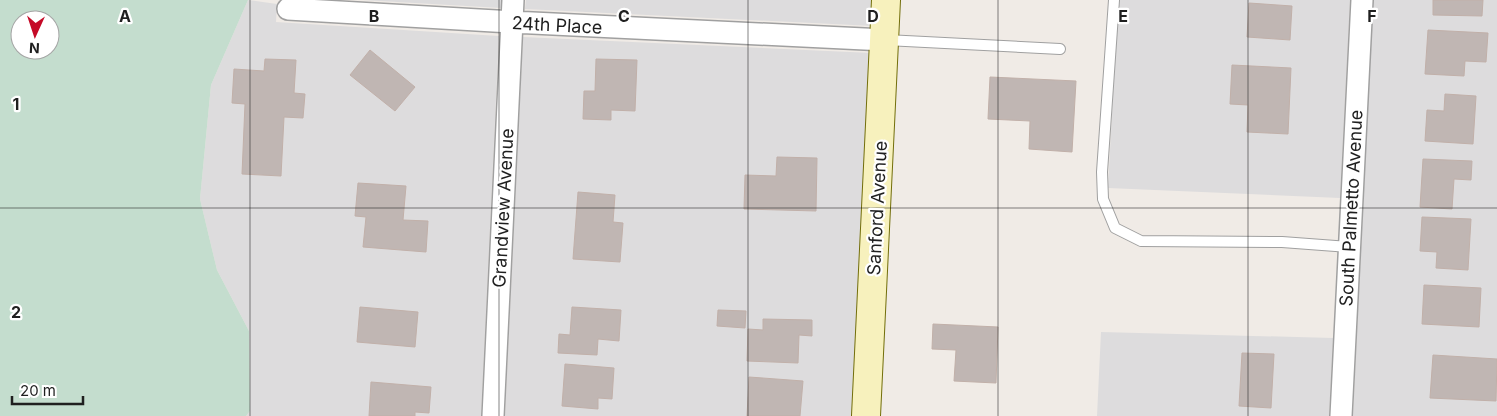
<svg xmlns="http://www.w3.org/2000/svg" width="1497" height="416" font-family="Inter,sans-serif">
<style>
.residential{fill:#dddcdd}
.wetland{fill:#c4ddce;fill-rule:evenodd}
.building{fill:#c0b6b3;stroke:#c1b0a9}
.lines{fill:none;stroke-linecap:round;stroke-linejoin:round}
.lane-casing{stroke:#a0a0a0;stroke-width:12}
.street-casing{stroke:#a0a0a0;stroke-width:24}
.secondary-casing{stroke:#726e0a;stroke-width:30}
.lane{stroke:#fff;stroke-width:10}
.street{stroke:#fff;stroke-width:21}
.secondary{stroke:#f7f1bd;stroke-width:28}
.grid{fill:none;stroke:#1f1f1f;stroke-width:1;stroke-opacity:0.55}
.labels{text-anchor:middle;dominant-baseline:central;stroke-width:4.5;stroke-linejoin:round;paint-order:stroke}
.street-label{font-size:18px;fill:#1f1f1f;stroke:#fff}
.grid-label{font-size:16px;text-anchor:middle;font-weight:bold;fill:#1f1f1f;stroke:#fff;stroke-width:4.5;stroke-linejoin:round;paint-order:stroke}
</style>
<rect width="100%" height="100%" fill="#f0ebe6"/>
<path class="residential" d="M248 0 277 4 276 22 499 36 481 416H246L250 411 249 331 217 270 200 199 211 85Z
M363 0H502L501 8Z
M526 0H874L873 26 525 9Z
M1118 0H1350L1340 198 1108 188Z
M1373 0H1497V416H1353Z
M523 37 872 53 854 416H505Z
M1101 332 1333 338 1329 416H1097Z"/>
<path class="wetland" d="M0 0H248L211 85 200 199 217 270 249 331 250 411 246 416H0ZM20 20H50V50H20Z"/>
<path class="building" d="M1433 0H1483L1482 16 1433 15Z
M1249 3 1292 6 1290 40 1247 37Z
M1428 30 1488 33 1486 62 1465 61 1464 76 1425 74Z
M370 50 415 87 395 111 350 75Z
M265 59 296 60 294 93 305 94 303 118 284 117 281 176 242 174 245 104 232 103 234 69 264 71Z
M596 59 637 60 635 111 611 110V120L583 119 584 91H595Z
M1232 65 1291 68 1288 134 1247 132 1248 105 1230 104Z
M990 77 1076 81 1072 152 1029 149 1030 121 988 119Z
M1445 94 1476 96 1473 144 1425 141 1427 110 1444 111Z
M777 157 817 158 816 211 744 209 745 175 776 176Z
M1423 159 1472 161 1471 180 1454 179 1452 209 1420 207Z
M358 183 406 186 403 220 428 221 426 252 363 247 366 217 355 216Z
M578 192 615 195 613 222 623 223 620 262 573 259Z
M1422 217 1471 219 1468 270 1436 268 1437 252 1420 251Z
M1424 285 1481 288 1479 327 1422 324Z
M360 307 418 312 415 347 357 342Z
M572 307 621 310 619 341 598 339 597 355 558 353 559 334 570 335Z
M718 310 746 311 745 328 717 326Z
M763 319 812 320V336L799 335 798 363 747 361 748 329 763 330Z
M933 324 998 327 996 383 954 381 956 350 932 349Z
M1242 353 1274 354 1271 408 1239 406Z
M1433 355 1497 359 1496 401 1430 398Z
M565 364 614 368 612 399 598 398V409L562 406Z
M749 377 803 381 800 416H747Z
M371 382 431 387 429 413 415 412V416H369Z"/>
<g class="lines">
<g class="lane-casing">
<path id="lane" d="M1114 0 1102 172 1103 199 1115 228 1141 241 1282 242 1349 247
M886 40 1060 49"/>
</g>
<g class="street-casing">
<path id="street" d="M288 9 512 22 885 40
M493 416 513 0
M1341 416 1362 0"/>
</g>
<g class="secondary-casing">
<path id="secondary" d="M866 416 886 0"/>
</g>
<use href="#lane" class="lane"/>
<use href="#street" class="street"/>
<use href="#secondary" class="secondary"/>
</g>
<path class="grid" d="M250 0V416M499 0V416M748 0V416M998 0V416M1248 0V416M0 208H1497"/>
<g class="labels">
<g class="street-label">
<text transform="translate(557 25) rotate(3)">24th Place</text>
<text transform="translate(503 208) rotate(-87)">Grandview Avenue</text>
<text transform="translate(877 208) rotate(-87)">Sanford Avenue</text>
<text transform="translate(1351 208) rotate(-87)">South Palmetto Avenue</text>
</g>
</g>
<g class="grid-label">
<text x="125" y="22">A</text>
<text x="374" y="22">B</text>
<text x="624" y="22">C</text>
<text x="873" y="22">D</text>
<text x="1123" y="22">E</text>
<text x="1372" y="22">F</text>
<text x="16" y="110">1</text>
<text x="16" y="318">2</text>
</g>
<g transform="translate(35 35) rotate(183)"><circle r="24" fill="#ffffff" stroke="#a5a5a5"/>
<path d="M0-4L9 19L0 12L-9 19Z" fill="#c50a27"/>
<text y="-8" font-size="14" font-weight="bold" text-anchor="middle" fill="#1f1f1f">N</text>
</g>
<path d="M12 396v8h71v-8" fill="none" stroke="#1f1f1f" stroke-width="2.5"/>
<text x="20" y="396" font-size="15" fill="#1f1f1f" stroke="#ffffff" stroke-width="4" paint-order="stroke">20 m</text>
</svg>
